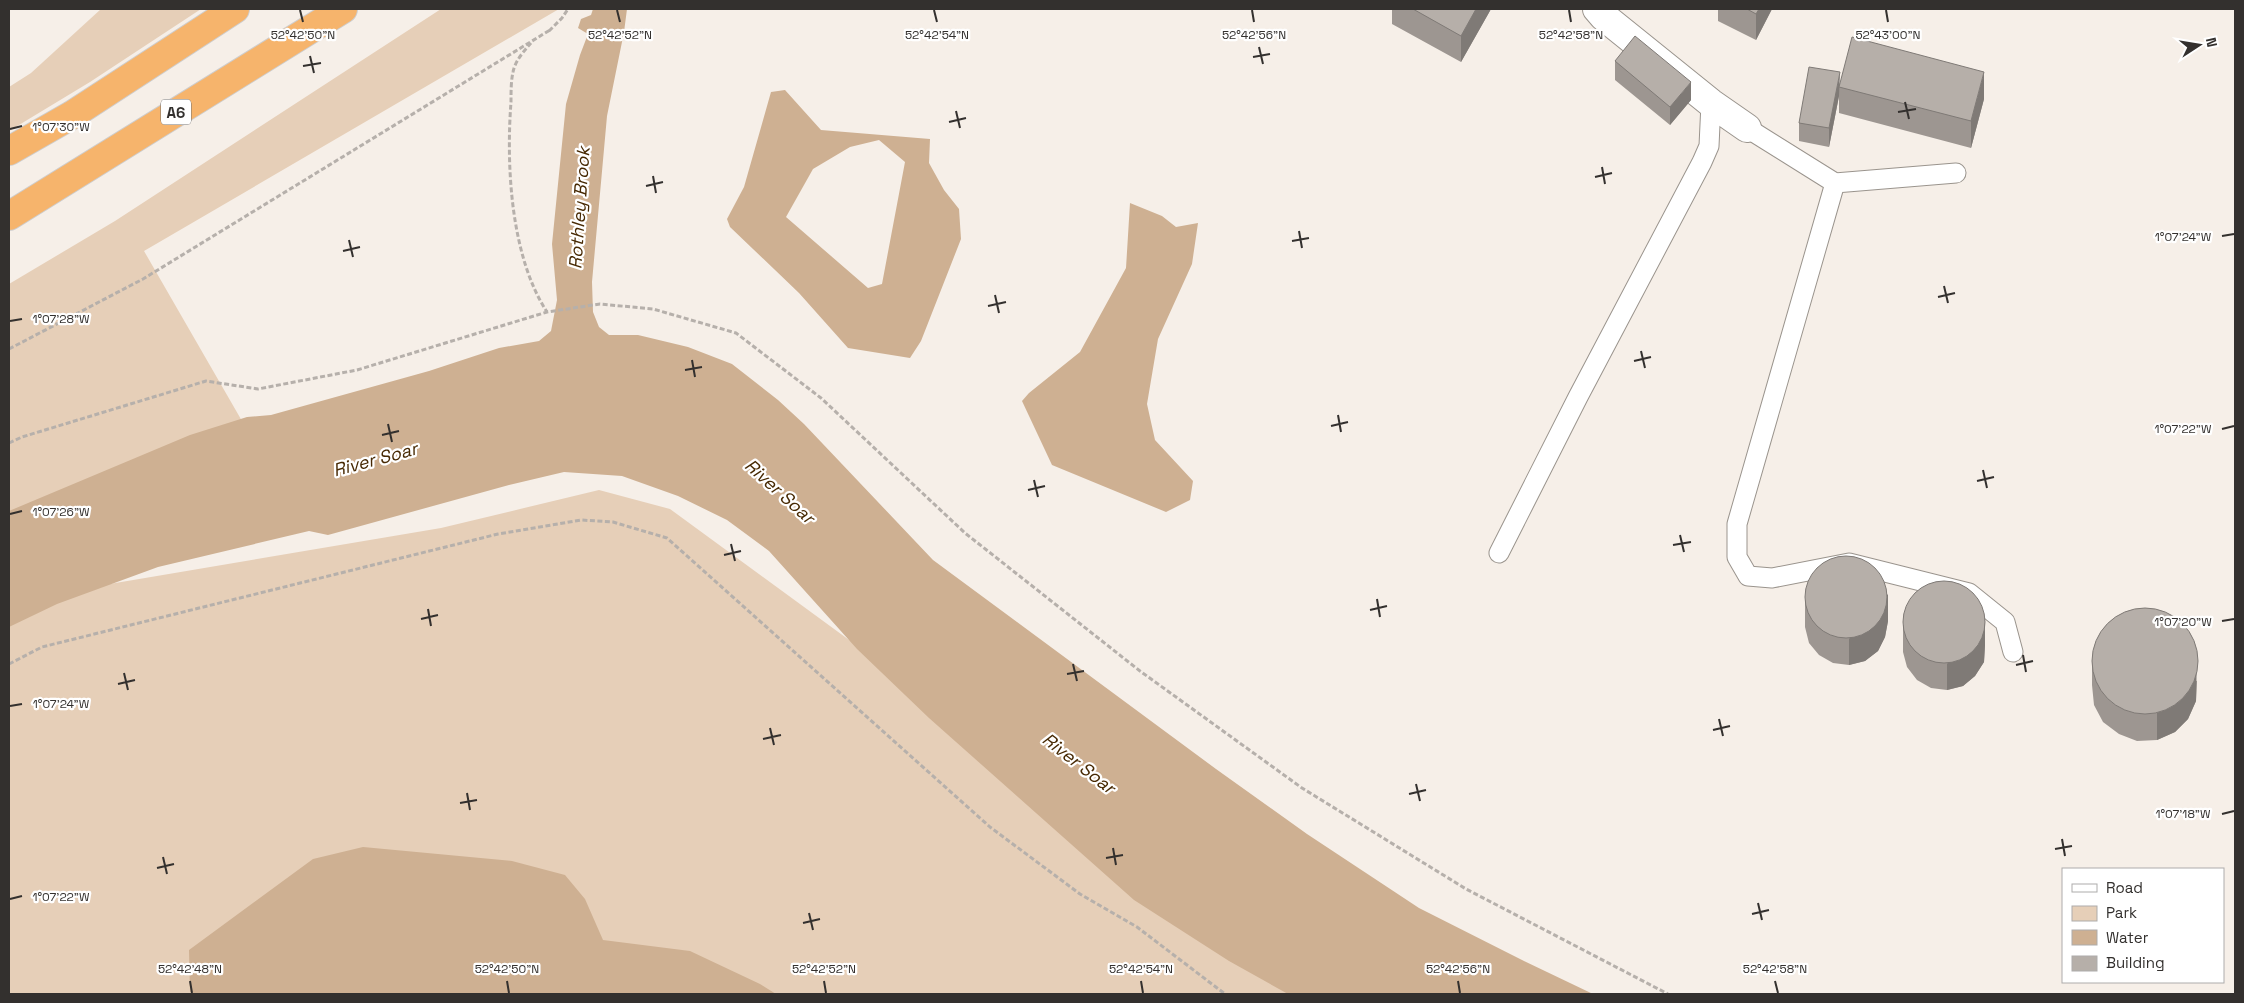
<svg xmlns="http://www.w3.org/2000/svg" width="2244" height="1003" font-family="'Space Grotesk',sans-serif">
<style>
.green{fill:#e6cfb8}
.water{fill:#ceb092;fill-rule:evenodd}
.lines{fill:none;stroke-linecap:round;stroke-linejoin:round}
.lane-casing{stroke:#9a948d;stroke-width:21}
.street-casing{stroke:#9a948d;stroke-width:30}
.highway-casing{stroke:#cecdcd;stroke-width:30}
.path{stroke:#b6b0ab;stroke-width:3;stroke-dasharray:5 2.5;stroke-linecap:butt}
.lane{stroke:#fff;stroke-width:19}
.street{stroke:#fff;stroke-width:28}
.highway{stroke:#f6b46c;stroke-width:28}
.wall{fill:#9d9691}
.shaded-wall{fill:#7f7a76}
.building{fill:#b6afa9;stroke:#7f7a76}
.ticks{fill:none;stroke:#33302e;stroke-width:2}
.labels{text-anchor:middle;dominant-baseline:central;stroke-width:4.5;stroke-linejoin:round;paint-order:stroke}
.shield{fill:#fff;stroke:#706e6d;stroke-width:1}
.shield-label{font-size:15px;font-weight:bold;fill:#33302e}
.water-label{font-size:18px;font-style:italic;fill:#472903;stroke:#fff}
.ticks-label{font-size:12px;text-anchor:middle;fill:#33302e;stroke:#fff;stroke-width:4.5;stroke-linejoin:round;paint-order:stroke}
</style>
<rect width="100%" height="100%" fill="#f6efe8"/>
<path class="green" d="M101 9H201L90 82 9 131V87L31 73Z
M441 9H559L144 251 242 421 9 515V284L115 221Z
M599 490 670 509 1333 994H9V601L441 528Z"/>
<path class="water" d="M593 9H627L624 32 607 116 592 282 593 312 599 327 609 335H638L688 347 732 364 778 400 804 424 933 560 1216 769 1307 834 1419 908 1524 961 1593 994H1288L1229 961 1134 900 929 718 857 649 769 551 727 520 678 496 622 476 564 472 509 485 328 535 309 531 158 567 57 604 9 627V511L190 435 247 417 271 415 429 371 499 348 539 341 551 331 557 300 552 244 566 104 580 55 588 34 578 28 581 19 591 15Z
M785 90 821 130 930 139 929 163 944 190 959 209 961 239 921 341 910 358 848 348 799 293 730 227 727 219 744 187 771 92ZM879 140 905 162 882 284 868 288 786 217 813 169 850 147Z
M1130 203 1162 216 1176 227 1198 223 1192 264 1158 339 1147 404 1155 440 1193 481 1190 500 1166 512 1052 465 1022 401 1029 393 1080 352 1126 268Z
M363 847 512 861 565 875 585 899 603 940 690 951 760 984 776 994H194L190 992 189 950 313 859Z"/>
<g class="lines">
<g class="lane-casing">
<path id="lane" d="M1747 128 1835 183 1956 173
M1835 183 1737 524V557L1748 576 1772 578 1849 563 1969 593 2005 622 2013 652
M1499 553 1578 397 1702 162 1709 146 1711 103"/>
</g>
<g class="street-casing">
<path id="street" d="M1597 9 1603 16 1711 103 1747 128"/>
</g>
<g class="highway-casing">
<path id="highway" d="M9 151 72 115 235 9
M9 216 343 9"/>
</g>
<path class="path" d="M549 31 562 18 568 9
M531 43C524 51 515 61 513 72 511 81 511 92 511 102 506 167 511 257 547 312
M9 349 143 279 550 30
M9 443 22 437 206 381 258 389 357 370 547 312 600 304 653 309 736 333 821 398 965 533 1140 671 1302 788 1466 889 1668 994
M9 664 42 647 498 534 581 520 613 522 667 538 990 827 1080 894 1137 927 1225 994"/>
<use href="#lane" class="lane"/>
<use href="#street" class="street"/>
<use href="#highway" class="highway"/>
</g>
<path class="wall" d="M1392 9H1491L1461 62 1392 24Z
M1718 9H1772L1756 40 1718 21Z
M1615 61 1691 100 1670 125 1615 80Z
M1840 83 1984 99 1971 148 1839 113V96L1829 147 1799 141V123Z
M1805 600 1888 621 1885 637 1878 651 1865 661 1849 665 1833 663 1819 655 1809 643 1805 627Z
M1903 625 1985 645 1984 662 1975 676 1963 686 1947 690 1931 688 1917 680 1907 667 1903 652Z
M2092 659 2197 681 2196 701 2188 719 2175 732 2157 740 2137 741 2119 734 2103 722 2094 705 2092 685Z"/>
<path class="shaded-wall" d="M1476 9H1491L1461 62V36Z
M1759 9H1772L1756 40V14Z
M1840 72 1839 96 1829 147V128Z
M1984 72V99L1971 148V121Z
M1691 82V100L1670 125V107Z
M1888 594V621L1885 637 1878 651 1865 661 1849 665V639Z
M1985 619V645L1984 662 1975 676 1963 686 1947 690V664Z
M2197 654 2196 701 2188 719 2175 732 2157 740V713Z"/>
<path class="building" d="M1413 9H1476L1461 36Z
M1747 9H1759L1756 14Z
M1635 36 1691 82 1670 107 1615 61Z
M1852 37 1984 72 1971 121 1839 87Z
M1809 67 1840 72 1829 128 1799 123Z
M1805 597a41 41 0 1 1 82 0a41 41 0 1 1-82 0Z
M1903 622a41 41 0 1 1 82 0a41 41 0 1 1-82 0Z
M2092 661a53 53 0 1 1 106 0a53 53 0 1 1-106 0Z"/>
<path class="ticks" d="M300 10 303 22M617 10 620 22M934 10 937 22M1252 10 1254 22M1569 10 1571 22M1886 10 1888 22M1259 47 1263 64M310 56 314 73M1253 57 1270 54M303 66 321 63M1905 102 1909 119M956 111 960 128M1898 112 1916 109M949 122 966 118M10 129 22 126M1602 167 1605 184M653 176 656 193M1595 177 1612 173M646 186 663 182M1299 231 1302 248M2222 236 2234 234M349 240 353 257M1292 241 1309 238M343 251 360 247M1944 286 1948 303M995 295 999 313M1938 297 1955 293M988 306 1006 302M10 321 22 319M1641 351 1645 368M692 360 695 377M1634 361 1651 357M685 370 702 367M1338 415 1341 432M388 424 392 442M1331 426 1348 422M2222 429 2234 426M382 435 399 431M1983 470 1987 488M1034 480 1038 497M1977 481 1994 477M1028 490 1045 486M10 514 22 511M1680 535 1684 552M731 544 735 561M1673 545 1691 542M724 555 741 551M1377 599 1380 617M428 609 431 626M1370 610 1387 606M421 619 438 615M2222 621 2234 619M2023 655 2026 672M1073 664 1077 681M2016 665 2033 661M124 673 128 690M1067 674 1084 671M118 684 135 680M10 706 22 704M1719 719 1723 736M770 728 774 745M1713 730 1730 726M763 739 781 735M1416 784 1420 801M467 793 470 810M1409 794 1426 790M460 803 477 800M2222 814 2234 811M2062 839 2065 856M1113 848 1116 865M2055 849 2072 846M163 857 167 874M1106 858 1123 855M157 868 174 864M10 899 22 896M1758 903 1762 920M809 913 813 930M1752 914 1769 910M803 923 820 919M190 981 192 993M507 981 509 993M824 981 826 993M1141 981 1143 993M1458 981 1460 993M1775 981 1778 993"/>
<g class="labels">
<rect class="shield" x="161" y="99.5" width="30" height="25" rx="4"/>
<g class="shield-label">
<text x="176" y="112">A6</text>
</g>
<g class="water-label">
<text transform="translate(579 208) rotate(-86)">Rothley Brook</text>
<text transform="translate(375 459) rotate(-15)">River Soar</text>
<text transform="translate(780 491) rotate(42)">River Soar</text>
<text transform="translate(1079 763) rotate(38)">River Soar</text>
</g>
</g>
<g class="ticks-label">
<text x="303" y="39">52°42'50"N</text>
<text x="620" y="39">52°42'52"N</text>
<text x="937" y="39">52°42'54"N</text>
<text x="1254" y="39">52°42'56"N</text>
<text x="1571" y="39">52°42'58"N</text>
<text x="1888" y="39">52°43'00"N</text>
<text x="61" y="131">1°07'30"W</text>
<text x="2183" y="241">1°07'24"W</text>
<text x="61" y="323">1°07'28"W</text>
<text x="2183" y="433">1°07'22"W</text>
<text x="61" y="516">1°07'26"W</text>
<text x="2183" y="626">1°07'20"W</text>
<text x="61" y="708">1°07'24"W</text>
<text x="2183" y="818">1°07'18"W</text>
<text x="61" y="901">1°07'22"W</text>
<text x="190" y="973">52°42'48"N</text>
<text x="507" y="973">52°42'50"N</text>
<text x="824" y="973">52°42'52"N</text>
<text x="1141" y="973">52°42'54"N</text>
<text x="1458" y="973">52°42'56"N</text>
<text x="1775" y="973">52°42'58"N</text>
</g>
<rect width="2244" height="1003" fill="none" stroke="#33302e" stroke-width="20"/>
<rect x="2062" y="868" width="162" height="115" fill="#ffffff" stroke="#adacab"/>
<rect x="2072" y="884" width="25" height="8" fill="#ffffff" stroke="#adacab"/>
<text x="2106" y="893" font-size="15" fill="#33302e">Road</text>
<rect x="2072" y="906" width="25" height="15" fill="#e6cfb8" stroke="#adacab"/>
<text x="2106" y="918" font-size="15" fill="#33302e">Park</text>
<rect x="2072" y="930" width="25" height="15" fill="#ceb092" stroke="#adacab"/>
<text x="2106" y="943" font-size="15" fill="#33302e">Water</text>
<rect x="2072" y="956" width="25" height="15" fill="#b6afa9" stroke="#adacab"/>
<text x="2106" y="968" font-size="15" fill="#33302e">Building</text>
<g transform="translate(2199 45) rotate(78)" stroke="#ffffff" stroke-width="4" paint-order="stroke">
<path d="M0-4L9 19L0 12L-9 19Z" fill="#33302e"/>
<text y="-8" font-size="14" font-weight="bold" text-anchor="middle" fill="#33302e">N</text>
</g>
</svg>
